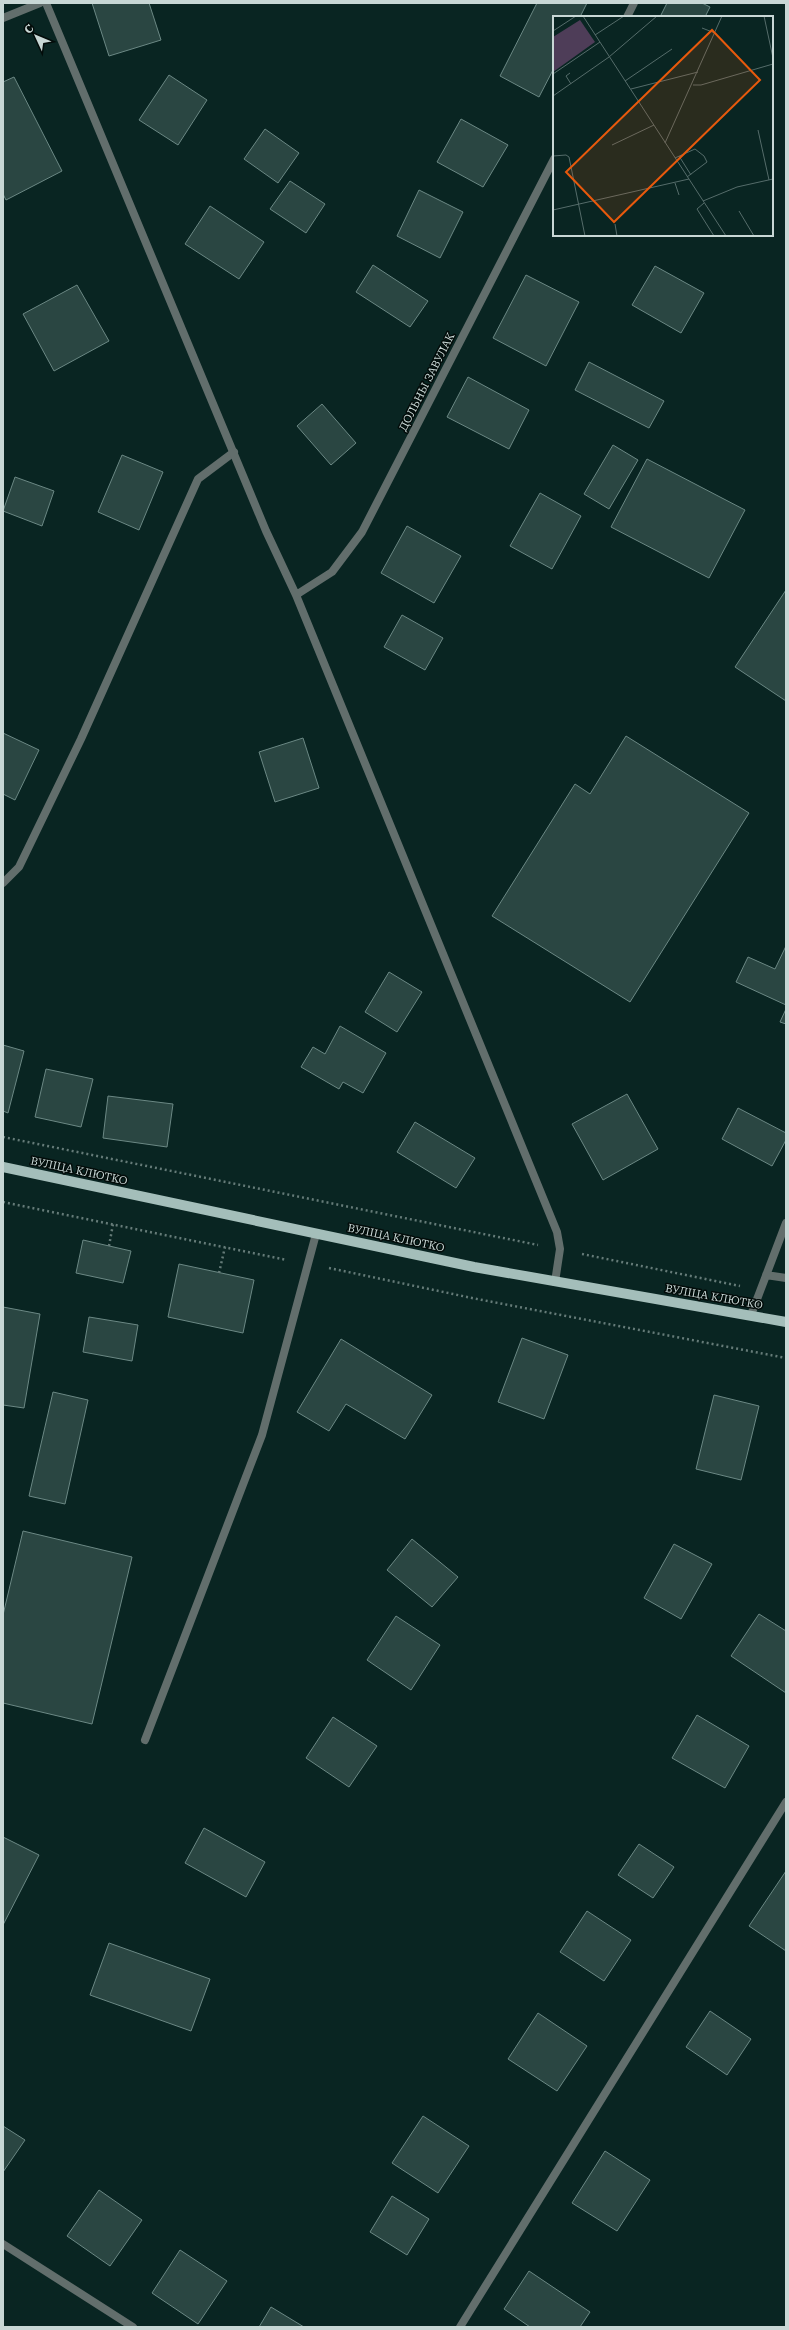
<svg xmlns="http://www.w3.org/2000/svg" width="789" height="2330" font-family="'Roboto Serif',serif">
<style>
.building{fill:#2a4642;stroke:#6b8884}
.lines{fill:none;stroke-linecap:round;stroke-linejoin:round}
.path{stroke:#657b78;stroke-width:2.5;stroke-dasharray:2 3;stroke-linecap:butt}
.lane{stroke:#626e6c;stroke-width:8}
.street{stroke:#626e6c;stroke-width:8}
.primary{stroke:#a4beba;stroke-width:10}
.labels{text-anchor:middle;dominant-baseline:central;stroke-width:3;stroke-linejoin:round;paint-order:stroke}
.street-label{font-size:11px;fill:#c8d7d5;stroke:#030c0a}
.inset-road{fill:none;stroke:#556c6a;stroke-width:1}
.view{fill:#e8590c;fill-opacity:0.15;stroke:#e8590c;stroke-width:2}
.inset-edge{fill:none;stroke:#c8d7d5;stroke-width:2}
</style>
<rect width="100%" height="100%" fill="#092522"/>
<path class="building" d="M92 3H149L161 40 109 56Z
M537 3H587L580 17H554V68L539 97 500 76Z
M667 3H702L710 7 705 17H660Z
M169 75 207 100 178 145 139 120Z
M14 77 62 171 6 200 3 194V82Z
M461 119 508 145 483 187 437 162Z
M265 129 299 153 278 183 244 159Z
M290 181 325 204 306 233 270 209Z
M419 190 463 212 440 258 397 236Z
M210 206 264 242 239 279 185 244Z
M373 265 428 301 410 327 356 292Z
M655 266 704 293 681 333 632 305Z
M526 275 579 302 546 366 493 338Z
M77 285 109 341 54 371 23 314Z
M589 362 664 401 649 428 575 390Z
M468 377 529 410 509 449 447 417Z
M322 404 356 443 331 465 297 426Z
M613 445 638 460 609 509 584 494Z
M122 455 163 472 139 530 98 512Z
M647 459 745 510 709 578 611 527Z
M15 477 54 491 42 526 3 511Z
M540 493 581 516 552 569 510 546Z
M407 526 461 556 434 603 381 573Z
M786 590V701L735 667Z
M402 615 443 638 425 670 384 647Z
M3 733 39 750 15 800 3 794Z
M626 736 749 813 630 1002 492 916 575 784 590 794Z
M303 738 319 788 275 802 259 752Z
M786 946V1005L736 982 748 957 775 969Z
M389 972 422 992 397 1032 365 1012Z
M786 1009V1024L780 1022Z
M340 1026 386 1053 363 1093 343 1082 339 1089 301 1067 313 1047 325 1054Z
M3 1045 24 1051 8 1113 3 1111Z
M46 1069 93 1079 81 1127 35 1117Z
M627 1094 658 1149 603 1180 572 1124Z
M108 1096 173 1104 167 1147 103 1138Z
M738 1108 786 1133V1140L772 1166 722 1139Z
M415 1122 475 1158 456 1188 397 1152Z
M83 1240 131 1251 123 1283 76 1273Z
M179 1264 254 1280 243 1333 168 1317Z
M3 1307 40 1314 24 1408 3 1405Z
M89 1317 138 1325 132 1361 83 1352Z
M522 1338 568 1355 544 1419 498 1402Z
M341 1339 432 1395 405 1439 346 1404 329 1431 297 1412Z
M53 1392 88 1400 65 1504 29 1496Z
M714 1395 759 1406 741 1480 696 1469Z
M23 1531 132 1557 92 1724 3 1703V1615Z
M412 1539 458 1577 432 1607 387 1570Z
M674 1544 712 1564 681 1619 644 1598Z
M759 1614 786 1631V1693L731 1656Z
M396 1616 440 1645 411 1690 367 1660Z
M697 1715 749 1746 725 1788 672 1758Z
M333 1717 377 1746 349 1787 306 1758Z
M204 1828 265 1862 246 1897 185 1863Z
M3 1837 39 1855 3 1925Z
M639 1844 674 1867 653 1898 618 1875Z
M786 1871V1951L749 1926Z
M587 1911 631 1940 604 1981 560 1952Z
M109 1943 210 1979 191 2031 90 1995Z
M710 2011 751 2039 727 2075 686 2047Z
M538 2013 587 2046 557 2091 508 2059Z
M423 2116 469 2146 438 2193 392 2163Z
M3 2126 25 2140 3 2172Z
M605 2151 650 2180 617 2231 572 2203Z
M99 2190 142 2220 110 2266 67 2236Z
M392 2196 429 2219 407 2255 370 2232Z
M180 2250 227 2281 198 2324 152 2293Z
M529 2271 590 2312 580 2327H530L504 2309Z
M271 2307 304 2327H259Z"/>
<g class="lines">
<path class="path" d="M3 1137 538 1245
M3 1202 287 1260
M109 1246 113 1224
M582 1254 740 1286
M329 1268 472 1298 786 1358
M219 1273 225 1247"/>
<path class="lane" d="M3 18 40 3
M3 883 19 867 81 739 198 479 234 452
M766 1275 786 1278
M751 1315 786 1223
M145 1740 262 1435 316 1234"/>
<path class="street" d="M46 3 266 531 296 595 557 1232 560 1249 555 1282
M627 17 634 3
M296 595 332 572 362 532 554 159
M3 2244 133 2327
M460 2327 786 1802"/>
<path class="primary" d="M3 1167 474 1267 786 1322"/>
</g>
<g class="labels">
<g class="street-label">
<text transform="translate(427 382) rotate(-63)">ДОЛЬНЫ ЗАВУЛАК</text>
<text transform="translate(79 1171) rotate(12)">ВУЛІЦА КЛЮТКО</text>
<text transform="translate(396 1238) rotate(12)">ВУЛІЦА КЛЮТКО</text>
<text transform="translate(714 1297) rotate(10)">ВУЛІЦА КЛЮТКО</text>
</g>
</g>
<g transform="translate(553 16)">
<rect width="220" height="220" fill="#092522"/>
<path d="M27 4 42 26 0 56V21Z" fill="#4e3d58"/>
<path class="inset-road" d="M30 0 173 220M211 0 220 42M149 12 162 17M0 15 23 0M42 19 71 0M17 57 13 60 18 68M0 58 47 26M72 65 119 33M140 69H148L220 48M78 73 145 56M0 80 56 41 104 0M205 114 216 164M112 127 169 0M59 129 101 109M0 140 13 139 16 141 32 220M126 140 138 159M122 142 142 133 151 140 154 146 134 161M122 167 126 179M150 185 184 171 220 163M151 187 144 193 161 220M0 194 136 163M186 195 201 220M62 208 64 220"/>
<path class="view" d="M159 14 207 64 61 206 13 156Z"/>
<rect width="220" height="220" class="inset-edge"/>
</g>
<rect width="789" height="2330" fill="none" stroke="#c8d7d5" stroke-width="8"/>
<g transform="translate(36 36) rotate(314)" stroke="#030c0a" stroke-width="3" paint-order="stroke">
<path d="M0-3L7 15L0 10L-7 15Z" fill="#c8d7d5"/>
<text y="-6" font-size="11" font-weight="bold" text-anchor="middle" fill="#c8d7d5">С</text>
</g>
</svg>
